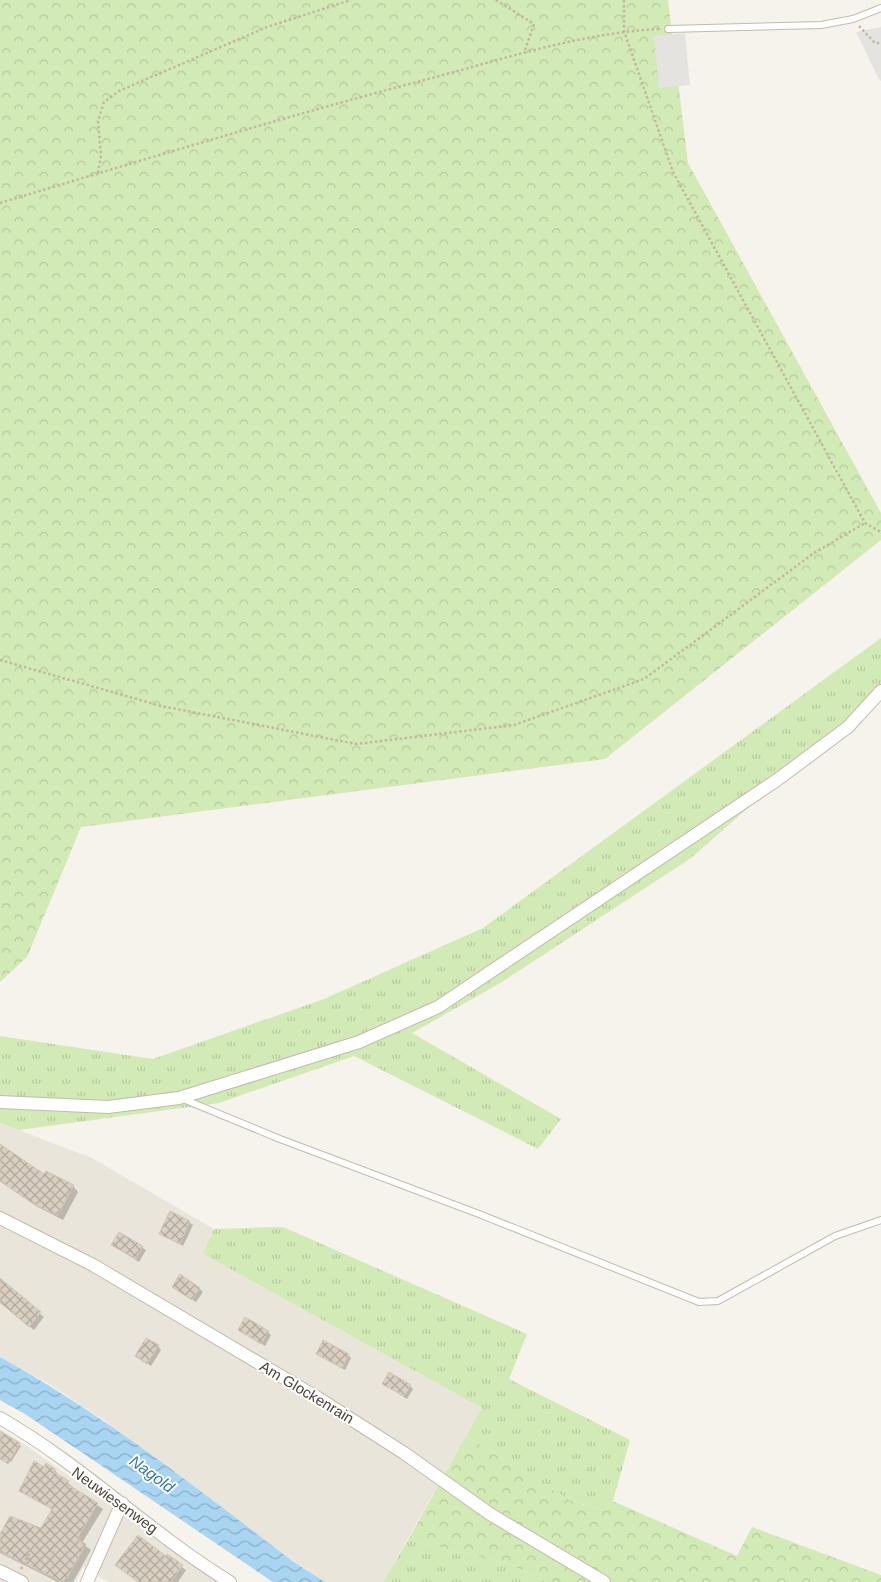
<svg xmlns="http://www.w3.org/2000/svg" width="881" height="1582" font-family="Arial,sans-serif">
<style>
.residential{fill:#eae5da}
.grass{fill:url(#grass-tufts)}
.forest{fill:url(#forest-crowns)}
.parking{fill:#e5e3e0}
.water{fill:url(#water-waves)}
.shadow{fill:#0003}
.building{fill:url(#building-cross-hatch);stroke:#d3c7b4}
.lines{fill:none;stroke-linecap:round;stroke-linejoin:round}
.lane-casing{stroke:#c2bbae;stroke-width:8}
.street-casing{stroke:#c2bbae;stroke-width:14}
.path{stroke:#c4b79f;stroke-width:2.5;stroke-dasharray:2.5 2.5;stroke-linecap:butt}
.lane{stroke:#fff;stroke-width:6}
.street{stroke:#fff;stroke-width:12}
.labels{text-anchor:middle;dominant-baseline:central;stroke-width:4;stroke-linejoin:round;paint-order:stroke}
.street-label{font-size:15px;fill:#4b4439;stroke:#fff}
.water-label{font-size:16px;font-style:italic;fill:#2e7ab2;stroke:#fff}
</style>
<defs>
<pattern id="grass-tufts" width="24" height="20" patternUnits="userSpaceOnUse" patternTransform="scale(1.25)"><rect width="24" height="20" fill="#d2eab5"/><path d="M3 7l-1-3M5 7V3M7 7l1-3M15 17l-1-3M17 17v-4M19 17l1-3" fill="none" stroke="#b6ca9c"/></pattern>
<pattern id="forest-crowns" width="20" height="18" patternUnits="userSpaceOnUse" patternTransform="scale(1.25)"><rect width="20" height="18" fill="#d2eab5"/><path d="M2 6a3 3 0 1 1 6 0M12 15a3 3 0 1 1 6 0" fill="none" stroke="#b6ca9c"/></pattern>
<pattern id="water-waves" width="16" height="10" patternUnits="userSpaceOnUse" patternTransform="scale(1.25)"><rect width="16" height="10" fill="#a9d4f2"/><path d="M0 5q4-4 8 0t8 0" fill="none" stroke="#8caec5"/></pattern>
<pattern id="building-cross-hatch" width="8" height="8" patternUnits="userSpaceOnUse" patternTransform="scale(1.25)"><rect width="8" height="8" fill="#d8cfc1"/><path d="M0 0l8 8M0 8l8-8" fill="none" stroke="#b1aa9e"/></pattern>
</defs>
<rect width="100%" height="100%" fill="#f6f3ec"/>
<path class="residential" d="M0 1123 92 1158 214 1229 203 1254 482 1408 383 1582H325L295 1563 105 1421 46 1382 0 1357Z
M0 1429 27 1446 218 1582H108L83 1567 76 1582H0Z"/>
<path class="grass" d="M881 638V691L691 858 502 982 412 1033 561 1119 538 1149 354 1056 219 1103 19 1130 0 1123V1036L153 1059 324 999 483 928Z
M283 1227 527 1334 509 1379 630 1440 613 1501 596 1509 569 1500 466 1436 482 1408 203 1254 214 1229Z
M408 1540 508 1563 546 1582H383Z"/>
<path class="forest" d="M0 0H668L688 163 881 513V540L605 759 81 827 27 957 0 982Z
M466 1436 569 1500 596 1509 613 1501 737 1556 752 1527 881 1575V1582H546L508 1563 408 1540Z"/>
<path class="parking" d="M881 27V80L880 81 856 32Z
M685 33 690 85 659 88 654 36Z"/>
<path class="water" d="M0 1357C105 1415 199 1490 295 1563L325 1582H273L25 1414 0 1400Z"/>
<path class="shadow" d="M0 1154 73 1186 78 1192 63 1220 36 1206 0 1181Z
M189 1222 193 1225 183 1246 161 1234Z
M119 1233 146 1250 139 1262 112 1245Z
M0 1281 44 1317 34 1330 0 1303Z
M199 1288 203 1292 196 1302 177 1290Z
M239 1329 268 1332 271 1335 265 1346Z
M158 1346 161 1350 151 1366 136 1356Z
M317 1354 348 1355 351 1358 345 1370Z
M383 1384 410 1386 413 1389 407 1399Z
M0 1432 21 1446 11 1462 0 1455Z
M45 1468 55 1470 59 1476 73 1487 72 1489 103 1509 82 1543 91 1550 73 1582H58L0 1553V1540L41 1530 53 1510 24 1492Z
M167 1556 186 1570 178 1582H138Z"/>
<path class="building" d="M0 1144 44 1174 46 1171 74 1185 57 1216 29 1201 0 1181Z
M170 1211 190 1221 180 1244 159 1234Z
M119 1232 143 1246 136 1259 111 1245Z
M180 1274 200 1288 192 1300 172 1287Z
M0 1278 41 1312 29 1327 0 1302Z
M245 1317 269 1331 261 1344 238 1330Z
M146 1338 159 1345 147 1364 135 1356Z
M323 1340 349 1354 342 1368 316 1354Z
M389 1372 411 1385 404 1396 382 1384Z
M0 1431 20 1443 8 1464 0 1459Z
M34 1461 44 1467 46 1463 55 1469 54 1472 69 1481 67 1484 98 1503 77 1539 86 1544 67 1578 66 1577 63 1582 0 1552V1534L10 1516 41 1528 52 1509 19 1491Z
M138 1535 166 1556 167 1554 183 1565 171 1582H138L115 1565Z"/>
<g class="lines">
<g class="lane-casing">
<path id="lane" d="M668 29 821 25 853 19 881 8
M183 1099 280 1139 479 1214 699 1302 718 1301 835 1236 881 1220"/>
</g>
<g class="street-casing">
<path id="street" d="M0 1102 108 1107 179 1098 359 1042 438 1007 777 780 848 727 881 691
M0 1218 93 1265 318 1398 404 1453 490 1514 604 1582
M0 1418C82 1465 150 1533 230 1582
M0 1571 22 1582
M87 1582 122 1503"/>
</g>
<path class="path" d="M496 0 534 24 524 53
M624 0V31L673 172 865 523 881 532
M859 26 875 43H881
M98 173 101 155 98 121 104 102 119 91 267 27 351 0
M0 203C142 160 284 117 428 79 504 59 580 33 659 29
M0 660 161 706 356 744 514 725 644 679 814 553 865 523
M21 1569 32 1548"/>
<use href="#lane" class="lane"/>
<use href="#street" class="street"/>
</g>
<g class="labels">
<g class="street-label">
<text transform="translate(307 1392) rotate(31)">Am Glockenrain</text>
<text transform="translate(115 1500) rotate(36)">Neuwiesenweg</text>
</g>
<g class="water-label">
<text transform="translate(152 1474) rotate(36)">Nagold</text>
</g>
</g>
</svg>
